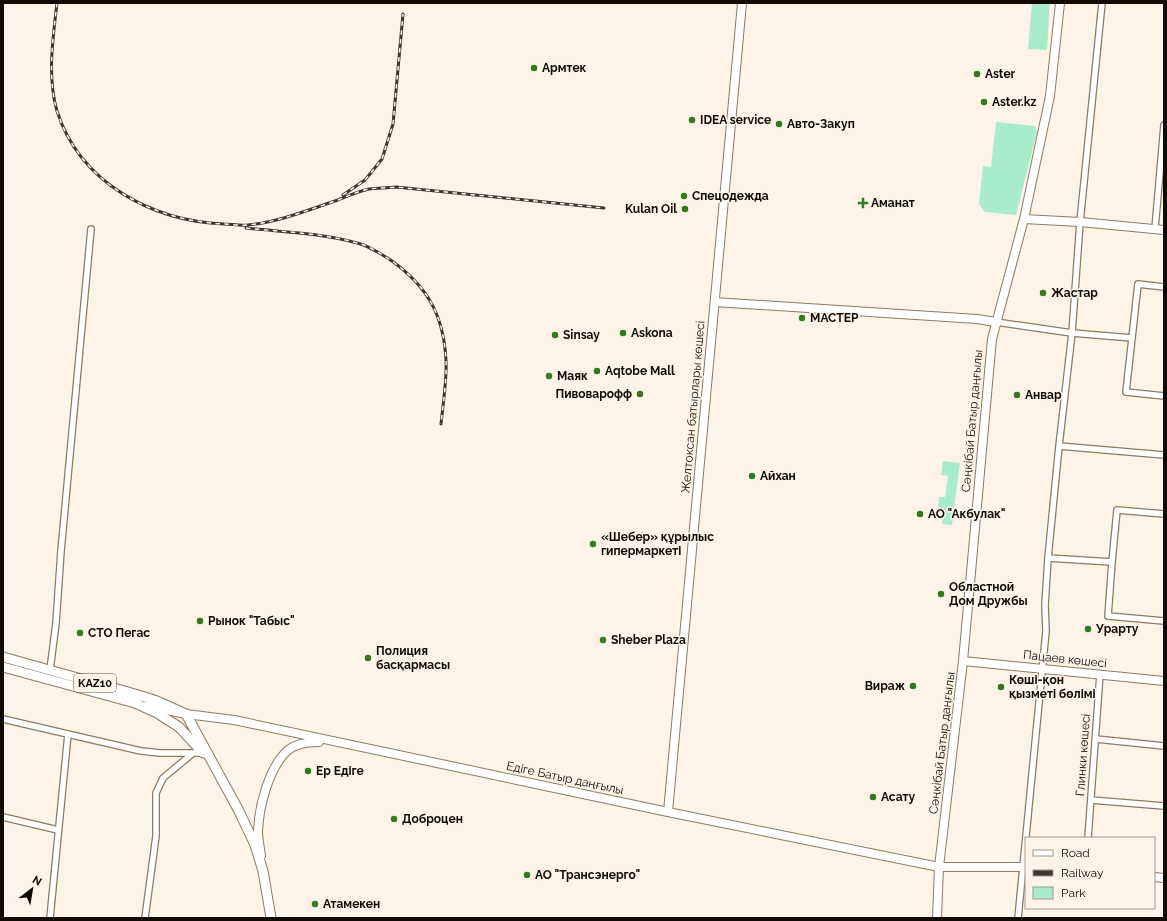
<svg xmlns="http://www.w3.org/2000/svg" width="1167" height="921" font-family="Raleway,sans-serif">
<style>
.green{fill:#a8ecc9}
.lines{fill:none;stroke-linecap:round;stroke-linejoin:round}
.street-casing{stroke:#8e7a5f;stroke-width:8}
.secondary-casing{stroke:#8e7a5f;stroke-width:10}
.primary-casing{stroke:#8e7a5f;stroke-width:11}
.street{stroke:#fff;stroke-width:5.5}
.secondary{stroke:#fff;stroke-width:8}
.primary{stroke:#fff;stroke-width:9}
.rail-casing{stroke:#3d362d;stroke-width:3}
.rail{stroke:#fdf3e7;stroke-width:1.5;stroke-dasharray:4.5;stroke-linecap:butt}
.poi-dot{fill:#33791d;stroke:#fdf3e7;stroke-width:1.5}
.labels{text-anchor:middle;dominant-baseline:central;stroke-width:3;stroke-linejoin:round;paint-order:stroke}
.shield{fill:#fdf3e7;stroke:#585147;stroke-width:1}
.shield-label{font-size:11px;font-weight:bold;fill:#120b03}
.poi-label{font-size:12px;font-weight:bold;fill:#120b03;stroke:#fdf3e7;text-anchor:start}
.street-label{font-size:12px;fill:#120b03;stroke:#fdf3e7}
</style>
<rect width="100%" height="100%" fill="#fdf3e7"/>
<path class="green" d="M1032 3H1050L1047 50 1028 49Z
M996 122 1035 126 1037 132 1016 215 985 212 979 204 983 166 991 167Z
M943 461 960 463 952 525 942 524 944 508 938 507 939 497H945L948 476 941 475Z"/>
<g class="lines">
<g class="street-casing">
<path id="street" d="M1155 229 1164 125
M996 322 1072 333 1132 338 1138 284 1164 287
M1132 338 1126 392 1164 396
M1059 446 1164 455
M1048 558 1112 562 1117 510 1164 514
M1112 562 1108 616 1164 621
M50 670 56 623 61 551 91 229
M3 719 141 751 160 753H202
M1096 739 1164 746
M1091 800 1164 806
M3 817 58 830
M1088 838 1100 674
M50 918 68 734
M145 918 156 836V793L163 778 192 754
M1018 918 1046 631 1045 605 1048 558 1059 446 1072 333 1080 222 1102 3"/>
</g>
<g class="secondary-casing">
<path id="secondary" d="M1024 219 1080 222 1164 230
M715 302 977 319 996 322
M963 661 1164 681
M147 706 186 714 234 720 668 812 939 867H1026
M668 812 742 3
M261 856C260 848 258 839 258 831 259 807 268 771 285 753 293 744 308 742 319 742
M1154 877 1164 878
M937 918 939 867 963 661 992 339 1024 219 1050 96 1060 3"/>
</g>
<g class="primary-casing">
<path id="primary" d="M3 657 135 694 157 701 186 714 239 811 255 845 263 871 271 918
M3 667 135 703 157 713 179 727 203 753"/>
</g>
<use href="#street" class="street"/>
<use href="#secondary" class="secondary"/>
<use href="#primary" class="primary"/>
<g class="rail-casing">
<path id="rail" d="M57 3C53 38 47 76 57 111 80 183 152 221 224 224 231 224 240 226 248 225 279 222 308 210 338 200 348 196 359 191 369 189 378 188 387 188 396 187L604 208
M343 195 365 180 382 159 393 124 403 14
M246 228C283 232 322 233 357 243 370 246 381 254 392 261 428 287 444 316 446 361 447 379 443 405 441 424"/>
</g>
<use href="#rail" class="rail"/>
</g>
<g class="poi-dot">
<circle cx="534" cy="68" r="4"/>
<circle cx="977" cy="74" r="4"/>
<circle cx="984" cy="102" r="4"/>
<circle cx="692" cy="120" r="4"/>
<circle cx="779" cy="124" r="4"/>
<circle cx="684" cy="196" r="4"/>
<path d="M861 197h4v4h4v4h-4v4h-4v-4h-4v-4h4z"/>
<circle cx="685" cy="209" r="4"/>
<circle cx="1043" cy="293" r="4"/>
<circle cx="802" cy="318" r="4"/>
<circle cx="623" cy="333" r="4"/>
<circle cx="555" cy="335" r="4"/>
<circle cx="597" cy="371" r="4"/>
<circle cx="549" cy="376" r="4"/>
<circle cx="640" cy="394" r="4"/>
<circle cx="1017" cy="395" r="4"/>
<circle cx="752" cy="476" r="4"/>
<circle cx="920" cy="514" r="4"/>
<circle cx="593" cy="544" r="4"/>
<circle cx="941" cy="594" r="4"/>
<circle cx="200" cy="621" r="4"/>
<circle cx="1088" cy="629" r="4"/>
<circle cx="80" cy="633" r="4"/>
<circle cx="603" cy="640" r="4"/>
<circle cx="368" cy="658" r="4"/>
<circle cx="913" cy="686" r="4"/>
<circle cx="1001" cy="687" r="4"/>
<circle cx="308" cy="771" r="4"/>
<circle cx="873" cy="797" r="4"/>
<circle cx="394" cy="819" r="4"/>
<circle cx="527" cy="875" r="4"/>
<circle cx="315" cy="904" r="4"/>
</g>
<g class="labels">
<rect class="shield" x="74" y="674" width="42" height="18" rx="3"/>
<g class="shield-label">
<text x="95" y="683">KAZ10</text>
</g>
<g class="poi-label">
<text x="542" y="68">Армтек</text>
<text x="985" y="74">Aster</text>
<text x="992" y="102">Aster.kz</text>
<text x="700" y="120">IDEA service</text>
<text x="787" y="124">Авто-Закуп</text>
<text x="692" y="196">Спецодежда</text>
<text x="871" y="203">Аманат</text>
<text x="677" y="209" text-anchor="end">Kulan Oil</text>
<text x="1051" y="293">Жастар</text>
<text x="810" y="318">МАСТЕР</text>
<text x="631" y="333">Askona</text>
<text x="563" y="335">Sinsay</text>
<text x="605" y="371">Aqtobe Mall</text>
<text x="557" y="376">Маяк</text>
<text x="632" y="394" text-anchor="end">Пивоварофф</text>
<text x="1025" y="395">Анвар</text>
<text x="760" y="476">Айхан</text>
<text x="928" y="514">АО "Акбулак"</text>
<text x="601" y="537">«Шебер» құрылыс<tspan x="601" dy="14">гипермаркеті</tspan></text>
<text x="949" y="587">Областной<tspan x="949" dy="14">Дом Дружбы</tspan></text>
<text x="208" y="621">Рынок "Табыс"</text>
<text x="1096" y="629">Урарту</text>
<text x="88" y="633">СТО Пегас</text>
<text x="611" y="640">Sheber Plaza</text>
<text x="376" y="651">Полиция<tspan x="376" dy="14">басқармасы</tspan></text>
<text x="1009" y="680">Көші-қон<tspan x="1009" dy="14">қызметі бөлімі</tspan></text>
<text x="905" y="686" text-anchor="end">Вираж</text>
<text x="316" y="771">Ер Едіге</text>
<text x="881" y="797">Асату</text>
<text x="402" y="819">Доброцен</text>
<text x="535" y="875">АО "Трансэнерго"</text>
<text x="323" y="904">Атамекен</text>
</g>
<g class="street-label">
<text transform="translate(693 407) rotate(-85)">Желтоксан батырлары көшесі</text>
<text transform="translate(972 421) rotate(-85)">Сәңкібай Батыр даңғылы</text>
<text transform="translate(1065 659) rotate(6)">Пацаев көшесі</text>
<text transform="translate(942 743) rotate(-83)">Сәңкібай Батыр даңғылы</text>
<text transform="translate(1083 755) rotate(-86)">Глинки көшесі</text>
<text transform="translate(565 778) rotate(12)">Едіге Батыр даңғылы</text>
</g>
</g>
<rect width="1167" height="921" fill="none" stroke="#120b03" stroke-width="8"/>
<rect x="1025" y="837" width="130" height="72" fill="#fdf3e7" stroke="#9f968c"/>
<rect x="1033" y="850" width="20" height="6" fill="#ffffff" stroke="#9f968c"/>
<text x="1061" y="857" font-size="12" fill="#120b03">Road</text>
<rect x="1033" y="870" width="20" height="6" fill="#3d362d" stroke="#9f968c"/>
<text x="1061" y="877" font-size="12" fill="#120b03">Railway</text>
<rect x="1033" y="887" width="20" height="12" fill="#a8ecc9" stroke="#9f968c"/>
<text x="1061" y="897" font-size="12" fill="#120b03">Park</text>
<g transform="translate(32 889) rotate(31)" stroke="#fdf3e7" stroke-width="3" paint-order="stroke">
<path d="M0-3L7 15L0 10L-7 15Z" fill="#120b03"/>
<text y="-6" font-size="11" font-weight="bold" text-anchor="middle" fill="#120b03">N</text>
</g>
</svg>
